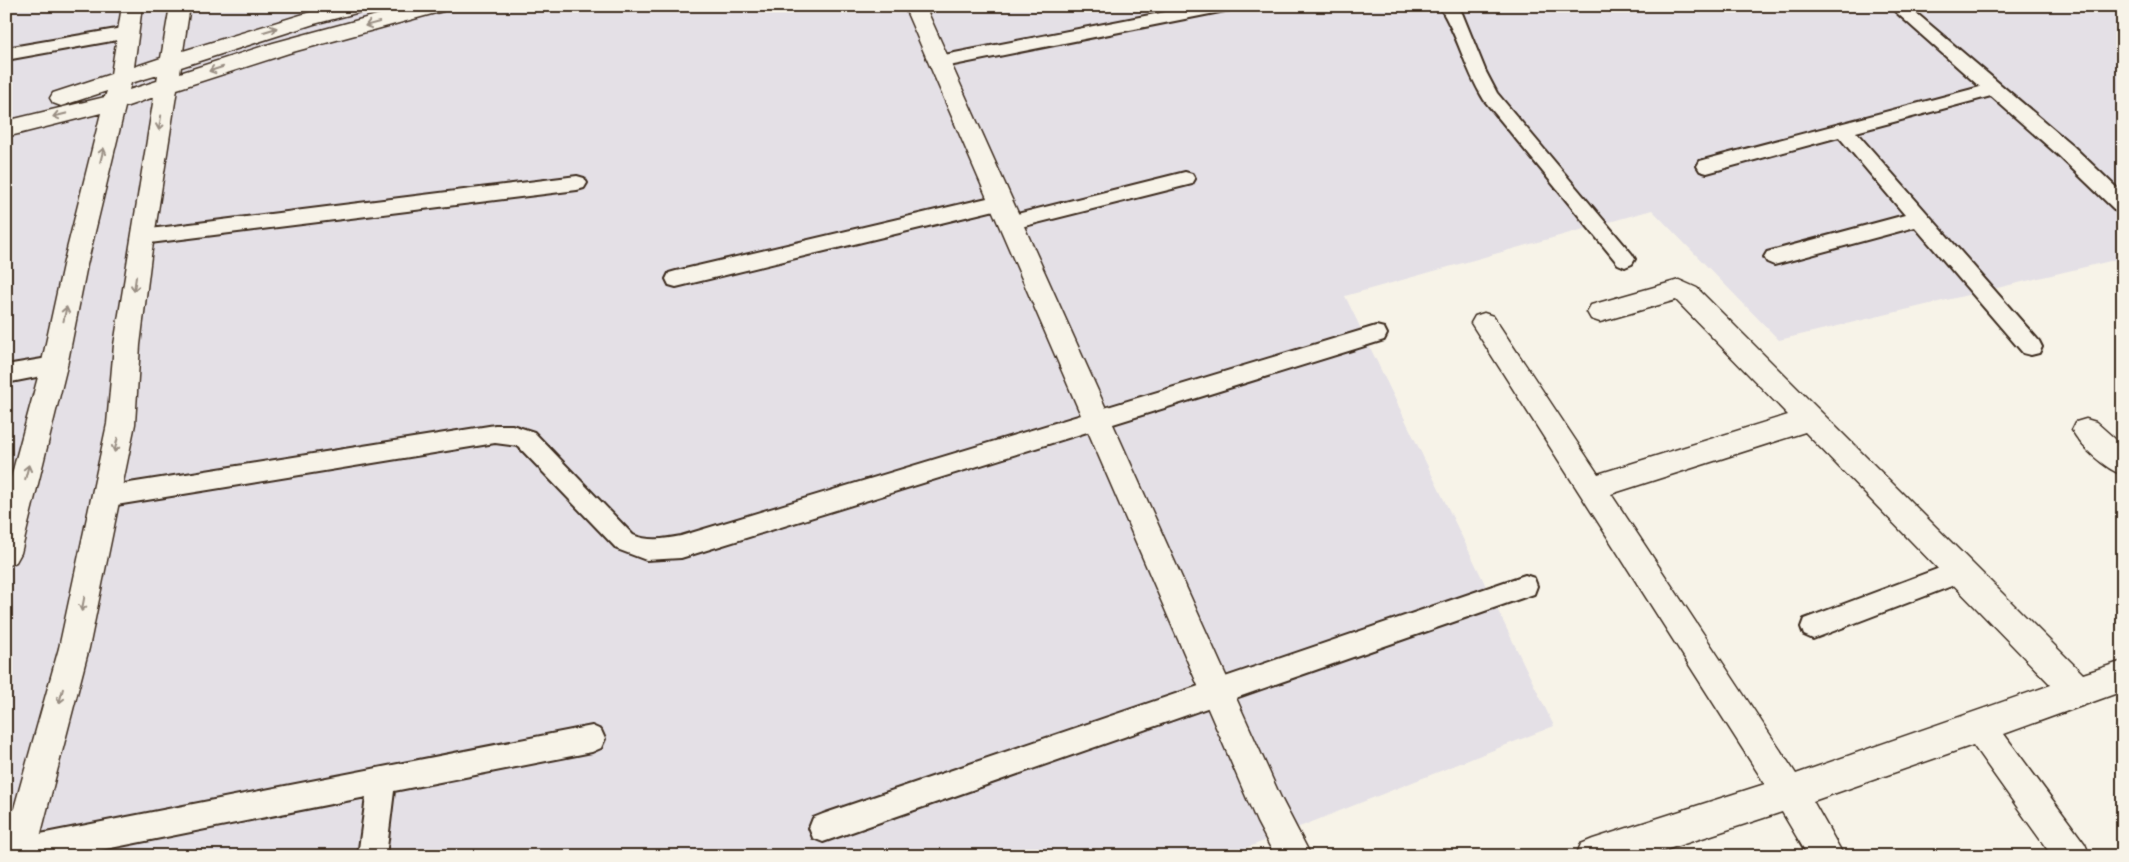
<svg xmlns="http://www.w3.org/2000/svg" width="2129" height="862" font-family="Mali,sans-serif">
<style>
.built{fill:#e4e0e6}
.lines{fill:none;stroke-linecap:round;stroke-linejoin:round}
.lane-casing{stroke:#3b2a1e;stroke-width:4}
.street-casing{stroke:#3b2a1e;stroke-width:3}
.lane{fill:#f7f3e8;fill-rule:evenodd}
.street{fill:#f7f3e8;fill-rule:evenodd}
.oneway{stroke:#998e83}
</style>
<rect width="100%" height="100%" fill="#f7f3e8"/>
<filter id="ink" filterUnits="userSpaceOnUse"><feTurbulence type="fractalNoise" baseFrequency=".02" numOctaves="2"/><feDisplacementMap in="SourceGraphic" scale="10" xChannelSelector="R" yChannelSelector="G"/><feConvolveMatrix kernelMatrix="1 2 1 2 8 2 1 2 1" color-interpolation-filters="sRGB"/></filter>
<g filter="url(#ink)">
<path class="built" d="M6 6H2123V258L1779 340 1652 210 1345 296 1554 726 1226 856H6Z"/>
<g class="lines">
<g class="lane-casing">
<path id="lane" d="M1196 6H1233L1231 10 1225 11 939 68 933 66 930 62 933 58 939 56Z
M1439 6H1456L1462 13 1486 72 1497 93 1632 254 1635 259 1632 264 1625 267 1618 264 1484 100C1465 70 1458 35 1439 6Z
M1889 6H1908L2072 145 2123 194V213L2116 211 2058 155 1991 96 1856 132 2039 341 2042 347 2039 353 2031 355 2023 353 1915 227 1774 265 1767 262 1764 257 1767 252 1905 215 1839 137 1707 173 1700 171 1697 166 1700 161 1707 159 1980 87Z
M128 27 134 29 137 33 134 37 6 60V48Z
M1185 172 1192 174 1195 179 1192 184 1009 230 1002 228 999 223 1002 218 1009 216Z
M577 176 584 178 587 183 584 188 577 190 142 244 135 242 132 237 135 232 142 230Z
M1000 195 1007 197 1010 202 1007 207 676 287 669 285 666 279 669 273 676 271Z
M1376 326 1384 328 1387 334 1384 340 681 558 646 560 617 549 518 446 495 443 104 507 96 504 92 497 96 490 104 487 495 425H512L534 432 633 535C649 542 665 539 681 536Z
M54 357 62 360 65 366 62 372 6 383V365Z
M1961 560 1970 563 1973 571 1970 579 1813 639 1804 635 1801 627 1804 619Z
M1525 575 1534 578 1537 586 1534 594 1525 597 823 842 813 838 809 828 813 818 823 814Z
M592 726 601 730 605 739 601 748 592 752 394 791 386 856H358L366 797 71 856H8L6 852 10 842 20 838Z"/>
</g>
<g class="street-casing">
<path id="street" d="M122 6H142L134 67 161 58 170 6H190L183 51 330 6H367L364 11 314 24 181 67 180 73 273 43 410 6H446L443 11 289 53 177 89 151 256 140 345 135 424 89 648 35 856H6V837L59 648 107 424 114 345 154 97 125 107 87 265 67 366 21 553 16 562 6 566V496L41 366 63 265 101 113 6 137V121L105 97 107 91 61 106 53 103 50 98 53 93 111 74ZM158 75 157 81 129 90 131 83Z
M904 6H925L1281 798 1311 856H1275L1257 822Z
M1679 280 1697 288 2083 674 2123 661V691L2004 734 2085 844 2090 856H2052L1973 745 1813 801 1844 856H1808L1782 812 1647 856H1576L1581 844 1593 839 1765 784 1471 323 1475 316 1484 313 1493 316 1598 474 1788 415 1676 300 1600 322 1591 319 1587 312 1591 305ZM1805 432 2051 685 1796 774 1611 494Z
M2086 419 2096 422 2123 446V475C2105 469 2081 447 2072 430L2076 422Z"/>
</g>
<use href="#lane" class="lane"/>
<use href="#street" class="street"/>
</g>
<defs><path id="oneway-shaft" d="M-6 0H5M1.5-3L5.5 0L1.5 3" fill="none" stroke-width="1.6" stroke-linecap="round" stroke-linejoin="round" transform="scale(1.25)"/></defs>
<g class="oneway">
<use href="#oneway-shaft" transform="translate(372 24) rotate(165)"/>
<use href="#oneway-shaft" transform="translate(270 30) rotate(-17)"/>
<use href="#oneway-shaft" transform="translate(216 69) rotate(162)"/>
<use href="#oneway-shaft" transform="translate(60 115) rotate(166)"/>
<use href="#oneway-shaft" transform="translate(160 123) rotate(99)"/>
<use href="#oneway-shaft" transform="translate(102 155) rotate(-76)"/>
<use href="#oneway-shaft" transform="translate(135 284) rotate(98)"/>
<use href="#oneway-shaft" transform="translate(65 314) rotate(-78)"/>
<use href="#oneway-shaft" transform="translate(116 445) rotate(103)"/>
<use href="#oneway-shaft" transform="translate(27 472) rotate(-76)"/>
<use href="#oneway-shaft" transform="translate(83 604) rotate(101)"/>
<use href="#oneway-shaft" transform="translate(61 696) rotate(105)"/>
</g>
</g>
<rect width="2129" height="862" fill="none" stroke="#f7f3e8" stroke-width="25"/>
<rect x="12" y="12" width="2104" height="837" fill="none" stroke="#3b2a1e" stroke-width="2" filter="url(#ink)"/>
</svg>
